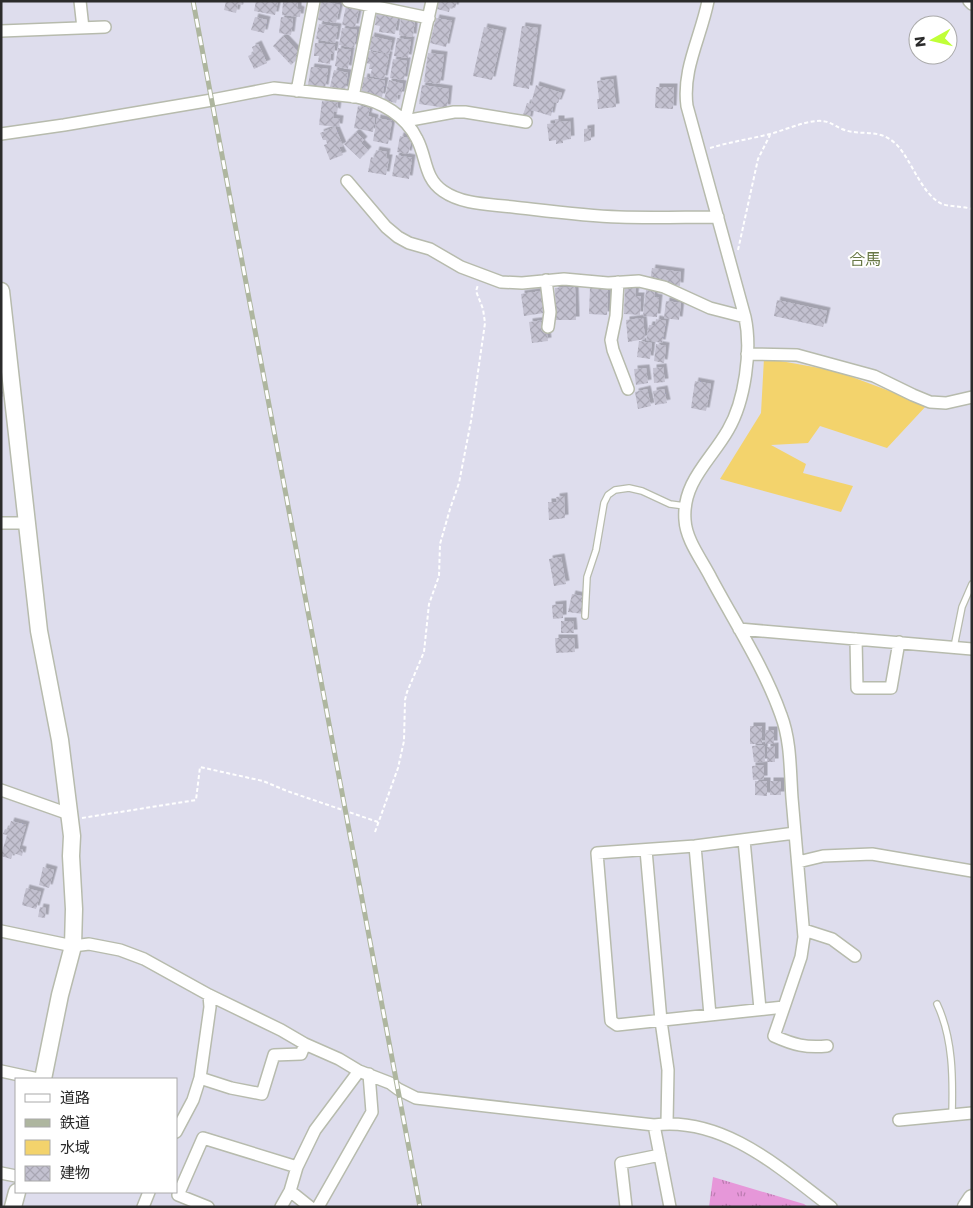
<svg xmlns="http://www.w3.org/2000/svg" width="973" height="1208" font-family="Poppins,'Noto Sans JP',sans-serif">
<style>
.grass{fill:url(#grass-tufts)}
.water{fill:#f3d36c}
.building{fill:url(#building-cross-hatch);filter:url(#shadow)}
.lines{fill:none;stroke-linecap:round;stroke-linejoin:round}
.lane-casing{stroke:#b7bbad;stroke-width:8}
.street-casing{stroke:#b7bbad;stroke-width:14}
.secondary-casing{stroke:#b7bbad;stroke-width:19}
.path{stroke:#fff;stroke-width:2;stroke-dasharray:4 2.5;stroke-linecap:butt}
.lane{stroke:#fff;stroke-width:5.5}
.street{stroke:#fff;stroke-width:11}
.secondary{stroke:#fff;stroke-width:16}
.rail-casing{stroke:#aeb69f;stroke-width:5}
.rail{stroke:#fff;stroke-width:3;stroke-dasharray:9;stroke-linecap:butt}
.labels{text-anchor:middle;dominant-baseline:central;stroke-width:4;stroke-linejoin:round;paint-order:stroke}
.quarter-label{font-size:16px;fill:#687846;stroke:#fff}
</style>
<defs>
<pattern id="grass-tufts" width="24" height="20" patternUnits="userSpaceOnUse" patternTransform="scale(1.25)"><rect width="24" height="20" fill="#e697d9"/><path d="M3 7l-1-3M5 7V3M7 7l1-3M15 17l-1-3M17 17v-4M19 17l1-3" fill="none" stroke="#bb7bb0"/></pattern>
<pattern id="building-cross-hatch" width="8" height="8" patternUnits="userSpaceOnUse" patternTransform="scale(1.25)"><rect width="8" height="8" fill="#c3c1d0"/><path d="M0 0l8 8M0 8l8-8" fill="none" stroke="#a8a6b3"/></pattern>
<filter id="shadow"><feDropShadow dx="3.5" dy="-3.5" stdDeviation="0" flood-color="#0004"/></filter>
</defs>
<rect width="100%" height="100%" fill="#dedded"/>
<path class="grass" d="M713 1177 804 1204 808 1207H709Z"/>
<path class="water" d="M764 358 836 371 927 405 887 448 820 426 808 443 771 445 806 464 803 473 853 486 841 512 720 479 761 413Z"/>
<path class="building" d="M226 1H244L243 5 238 4 236 13 224 10Z
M256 1H278L275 15 254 11Z
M283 1H298V9L301 10 300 17 282 15Z
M321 1 340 5 336 23 318 20Z
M439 1H457L455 8 450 7 449 12 437 9Z
M346 6 359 9 355 27 342 25Z
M377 12 398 15 395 34 379 32 380 26 375 25Z
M401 16 415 18 413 37 399 35Z
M255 17 267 20 264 33 251 30Z
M281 17 293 19 291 35 279 33Z
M436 18 452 21 446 47 430 43Z
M319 24 338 27 335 43 316 39Z
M522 26 538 28 529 89 513 86Z
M484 27 503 31 492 80 473 76Z
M342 28 357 30 354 48 339 45Z
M283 36 298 52 295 56 298 58 291 65 273 46Z
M371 36 392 41 389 54 368 49Z
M397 38 411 40 408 58 394 56Z
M315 43 335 45 334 54H331L330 64 318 62 319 56H314Z
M258 44 267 63 254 69 248 56 254 53 252 47Z
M338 48 351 50 348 69 335 66Z
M368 51 389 55 384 79 370 76 372 69H369L370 64 365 63Z
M428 53 444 55 440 84 424 82Z
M393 59 407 61 404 80 390 78Z
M311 67 328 69 325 88 308 85Z
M334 70 348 73 345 90 330 87Z
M364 77 385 81 382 97 361 93Z
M613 79 616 107 598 109 597 99H599L597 81Z
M389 80 403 84 401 95H398L396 103 384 100Z
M422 85 449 89 447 108 419 104Z
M536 85 562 93 558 103 554 102 551 116 531 110 529 120 522 118 527 103 531 104Z
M656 87H674L673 109 655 108Z
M322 101 338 103 337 112 334 111 333 118 340 119 339 127 319 125Z
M358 106 370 108 368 116 375 118 373 132 354 128Z
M377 118 392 121 388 144 373 141Z
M555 119H561V122L570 121 571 139 563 140V143L556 144V140L549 141 547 124 555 123Z
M335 127 343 146 339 147 343 155 330 160 324 145 327 144 326 140H323L320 133Z
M591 128V140L584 142V129Z
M356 132 364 140 361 143 368 150 360 159 344 144Z
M400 136 412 139 408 154 397 152Z
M376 150 387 152 386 158H389L386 175 368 172 371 157 374 158Z
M396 155 412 158 409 179 392 176Z
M652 268 681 272 680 286 650 282Z
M575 287 576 320H556L555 288Z
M590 287 608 288 607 315 589 314Z
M625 287 636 288 635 296H641L640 315 624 314Z
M646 290 655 291 654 297 659 298 657 317 643 316Z
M541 291 544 313 524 316 521 294Z
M777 300 827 311 823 327 774 316Z
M666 301 681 303 679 320 664 318Z
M643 318 645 339 628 342 626 320Z
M656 319 666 321 662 343 646 340 649 325H655Z
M545 320 548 341 532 343 529 322Z
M639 341 652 343 650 359 637 357Z
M656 344 666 346 664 363 654 361Z
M663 367 665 382 654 383 653 368Z
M646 368 648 383 636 385 634 369Z
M695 381 711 384 706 411 691 408Z
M1 382 4 396 1 397Z
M647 389 651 406 638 409 635 392Z
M664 389 667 403 655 405 653 391Z
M564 496 565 518 549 520 548 502H557L556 497Z
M561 557 566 584 554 586 549 559Z
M572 594 586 597 583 614 568 612Z
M563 604V618L553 619 552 605Z
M561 621H573L574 633H561Z
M555 638H574L575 652 556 653Z
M750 726H762V744H750Z
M765 730H774V744H765Z
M764 745 765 762H754L752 746Z
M775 746V762H767V747Z
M764 765V779L753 780 752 766Z
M755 781H767V796L755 795Z
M770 781H781V795H770Z
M11 821 26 825 19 849 23 850 22 856 13 853 11 859 1 856 7 835 3 834 5 829 8 830Z
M43 867 54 870 49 888 39 885Z
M26 888 41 892 36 909 22 905Z
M40 907 46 908 45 918 38 917Z"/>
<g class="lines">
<g class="lane-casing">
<path id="lane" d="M585 616 587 577 596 550 604 503 608 495 615 490 629 488 642 491 670 504 685 506
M954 647 962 607 972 584
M937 1004C953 1038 953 1078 952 1114"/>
</g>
<g class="street-casing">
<path id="street" d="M80 1 83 28
M348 1 429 18
M432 1 405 121 454 112H465L526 122
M708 1C701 37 682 69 687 106L745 317C752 350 745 401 728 430 711 460 682 482 685 520 686 540 702 560 711 578 735 623 764 667 781 715 791 741 790 771 792 798 796 844 800 890 804 937L801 957 784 1007 617 1025 611 1021 597 853 695 846 795 833
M969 1 972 4
M1 31 105 27
M297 91 314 1
M353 97 371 6
M1 134 64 125 212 100 274 88 357 97C381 101 406 116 417 139 427 158 424 178 443 191 463 205 490 204 513 207 548 211 584 216 619 217 652 218 685 217 718 217
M347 181 386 227 398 237 409 243 430 249 461 267 501 282 522 283 564 279 608 283 639 281 664 287 710 308 745 317
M546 280 550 312 548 327
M618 282 616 316 611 340 613 350 628 389
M747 354 797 355 874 376 913 395 930 402 946 403 972 397
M1 523H28
M739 629 972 649
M856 639 857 688H891L899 642
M1 790 69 814
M744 840 760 1009
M695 846 710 1015
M646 850 661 1021 668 1070 667 1123
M798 862 823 856 872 854 972 871
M804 930 832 939 855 956
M1 931 73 946 89 944 120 950 144 959 209 995 281 1030 305 1044 339 1059 359 1071 390 1083 398 1089 416 1098 654 1125C723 1116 780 1168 831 1207
M784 1007 774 1036C794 1045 806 1048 827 1046
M1 1071 38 1079
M200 1078 231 1088 262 1094 274 1055 301 1054 305 1044
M899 1120 972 1113
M654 1125 670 1207
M176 1132 193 1100 200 1078 210 1007 209 995
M1 1173 16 1176
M143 1207 149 1192
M208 1207 178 1195 203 1138 297 1167
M281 1207 290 1191
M310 1207 290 1191 297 1167 315 1130 359 1071
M318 1207 372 1112 369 1074
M626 1207 621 1163 660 1155"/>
</g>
<g class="secondary-casing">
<path id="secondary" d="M1 291 39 631 60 740 72 836 71 856 74 909 73 946 60 995 43 1079
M13 1207 17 1192
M966 1207 972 1198"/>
</g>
<path class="path" d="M710 148C730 142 750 139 770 134 785 130 802 122 817 121 828 120 833 125 842 129 861 137 878 127 896 144 912 160 921 194 942 204 951 207 962 206 972 209
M738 250 758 159 770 135
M82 818 196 800 200 767 263 781 287 791 378 822
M375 832 398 768 404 741 405 700 407 692 424 652 429 604 439 576 440 544 450 509 459 483 471 421 485 323 483 309 476 291 478 285"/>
<use href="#lane" class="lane"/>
<use href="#street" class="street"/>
<use href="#secondary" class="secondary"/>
<g class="rail-casing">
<path id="rail" d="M193 1 420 1207"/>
</g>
<use href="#rail" class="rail"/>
</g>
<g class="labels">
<g class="quarter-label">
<text x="865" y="259">合馬</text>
</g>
</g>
<rect width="973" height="1208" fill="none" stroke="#2b2b2b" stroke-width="5"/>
<rect x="15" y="1078" width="162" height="115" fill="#ffffff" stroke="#aaaaaa"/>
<rect x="25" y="1094" width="25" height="8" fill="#ffffff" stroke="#aaaaaa"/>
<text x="60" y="1103" font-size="15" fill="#2b2b2b">道路</text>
<rect x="25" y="1119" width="25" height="8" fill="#aeb69f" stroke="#aaaaaa"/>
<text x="60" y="1128" font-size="15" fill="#2b2b2b">鉄道</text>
<rect x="25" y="1140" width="25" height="15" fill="#f3d36c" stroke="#aaaaaa"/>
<text x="60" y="1153" font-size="15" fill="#2b2b2b">水域</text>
<rect x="25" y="1166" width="25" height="15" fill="url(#building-cross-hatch)" stroke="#aaaaaa"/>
<text x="60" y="1178" font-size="15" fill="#2b2b2b">建物</text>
<g transform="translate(933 40) rotate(262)"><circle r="24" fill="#ffffff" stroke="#aaaaaa"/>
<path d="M0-4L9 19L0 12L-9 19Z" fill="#c0ff38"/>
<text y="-8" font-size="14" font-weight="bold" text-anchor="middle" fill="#2b2b2b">N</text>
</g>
</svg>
